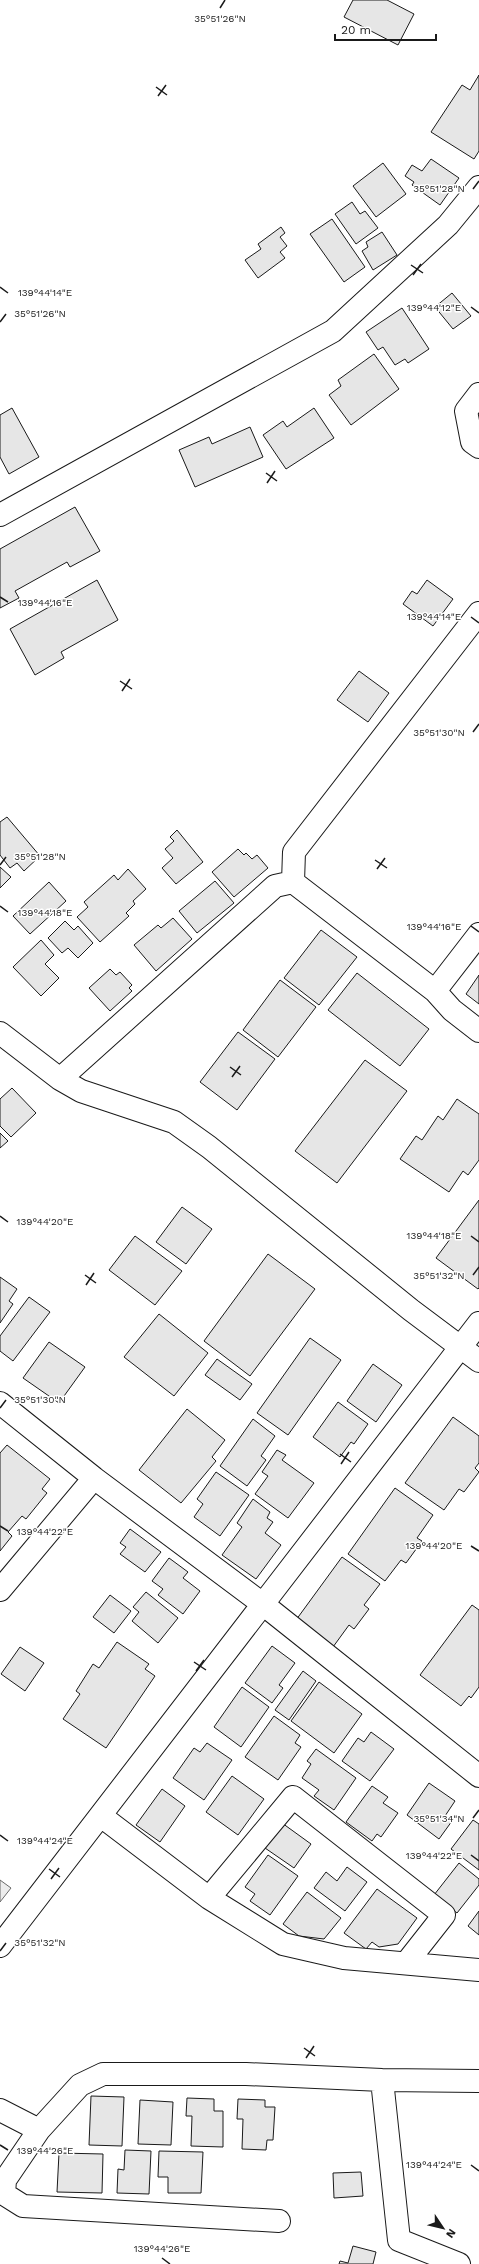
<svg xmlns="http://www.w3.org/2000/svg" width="479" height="2264" font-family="'Work Sans',sans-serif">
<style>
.built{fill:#ededed;stroke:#6a6a6a}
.building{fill:#e6e6e6;stroke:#1a1a1a}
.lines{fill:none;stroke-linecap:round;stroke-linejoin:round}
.minor-casing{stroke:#1a1a1a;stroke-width:24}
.minor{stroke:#fff;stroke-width:22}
.ticks{fill:none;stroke:#1a1a1a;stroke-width:1.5}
.ticks-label{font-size:10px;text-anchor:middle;fill:#1a1a1a;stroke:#fff;stroke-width:3;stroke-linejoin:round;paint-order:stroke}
</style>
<rect width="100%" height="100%" fill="#fff"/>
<path class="built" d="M0 1880 11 1888 0 1902Z"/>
<path class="building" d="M353 0H387L414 14 398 45 344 17Z
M479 75V151L474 159 431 132 462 85 470 90Z
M431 159 459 178 440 205 412 185 414 182 405 176 412 165 422 171Z
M383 163 406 194 376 217 353 186Z
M352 202 360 214 365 211 378 228 356 244 335 214Z
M332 219 365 267 344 282 310 234Z
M281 227 285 233 280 237 287 246 280 252 285 258 258 278 245 260 261 249 258 244Z
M382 232 397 255 373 270 362 251 368 247 366 242Z
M452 293 471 316 453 329 435 307Z
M402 308 429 349 408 363 405 359 395 365 383 347 378 350 366 332Z
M374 354 399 389 351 425 329 395 341 386 338 380Z
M12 408 39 457 9 474 0 457V415Z
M314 408 334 438 286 469 263 435 283 421 287 427Z
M250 427 263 457 195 487 179 450 209 437 212 444Z
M75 507 100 551 70 567 67 562 15 591 19 598 0 608V549Z
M97 580 118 620 61 652 64 658 35 675 10 629Z
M427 580 453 599 433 626 403 604 412 591 417 594Z
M359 671 389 693 368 722 337 700Z
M7 817 40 856 24 871 17 863 10 868 0 855V822Z
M177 830 203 862 176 884 162 868 173 858 165 849 174 841 170 837Z
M238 849 244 855 246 853 252 859 257 855 268 868 234 897 212 872Z
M0 867 11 877 0 888Z
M128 869 146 889 133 901 135 904 126 913 129 916 100 942 77 917 88 907 84 902 114 875 118 880Z
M215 881 234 903 197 933 179 911Z
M49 882 66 901 30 934 13 916Z
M173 918 192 939 156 971 134 945 158 925 161 928Z
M65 921 74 930 78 926 93 943 78 958 68 948 62 953 48 938Z
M321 930 357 957 319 1005 284 978Z
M41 940 54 955 45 964 59 978 41 996 13 967Z
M110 969 116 975 120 972 132 985 129 988 132 991 110 1011 89 988Z
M357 973 429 1029 400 1066 328 1010Z
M479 975V1004L466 994Z
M280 980 316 1007 278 1057 243 1030Z
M238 1032 275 1059 237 1110 200 1082Z
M365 1060 407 1091 337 1183 295 1151Z
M12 1088 36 1113 11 1137 0 1126V1099Z
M457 1099 479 1114V1160L468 1175 463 1171 449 1192 400 1159 416 1136 422 1140 438 1116 443 1120Z
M0 1133 8 1141 0 1148Z
M479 1200V1288L478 1289 436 1258Z
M182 1207 212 1229 186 1264 156 1242Z
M135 1236 182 1271 155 1305 109 1270Z
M268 1254 315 1289 250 1376 204 1341Z
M0 1277 17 1289 9 1301 13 1304 0 1323Z
M29 1297 50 1312 13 1361 0 1351V1336Z
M159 1314 208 1353 174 1396 124 1357Z
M310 1338 341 1360 288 1435 257 1413Z
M49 1342 85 1367 59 1403 23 1378Z
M217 1359 252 1384 240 1400 205 1375Z
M373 1364 402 1385 376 1422 347 1401Z
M338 1402 368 1424 354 1444 351 1442 340 1457 313 1437Z
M187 1409 225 1440 212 1457 216 1461 181 1503 139 1470Z
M453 1417 479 1436V1463L475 1468 479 1472 464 1492 459 1489 444 1510 405 1483Z
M253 1419 275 1436 261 1456 266 1460 247 1486 220 1466Z
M7 1445 50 1479 42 1489 47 1493 26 1519 22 1516 8 1532 12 1536 0 1551V1453Z
M277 1450 286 1455 282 1460 314 1483 288 1518 255 1494 268 1476 262 1472Z
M216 1472 249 1495 220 1536 194 1517 203 1504 197 1499Z
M395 1488 433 1515 417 1538 422 1541 406 1563 401 1560 385 1581 348 1554Z
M253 1499 270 1512 267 1518 273 1522 265 1533 281 1545 256 1579 222 1555 242 1527 237 1523Z
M130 1529 161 1552 145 1572 120 1554 126 1547 120 1543Z
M342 1557 380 1584 364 1605 369 1609 354 1629 349 1625 333 1647 296 1620Z
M169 1558 188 1572 183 1578 200 1591 183 1614 158 1595 163 1589 152 1581Z
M146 1592 178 1618 158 1643 132 1621 139 1612 133 1607Z
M110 1595 131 1611 114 1633 93 1617Z
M472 1605 479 1610V1687L471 1698 469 1696 461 1706 420 1675Z
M117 1642 149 1664 145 1669 155 1676 106 1748 63 1719 80 1694 76 1691 93 1664 99 1668Z
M272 1646 295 1663 279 1685 283 1688 272 1703 245 1683Z
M20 1647 44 1663 25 1691 1 1674Z
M303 1671 316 1681 289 1720 275 1710Z
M319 1682 362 1714 334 1753 291 1721Z
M242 1687 269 1707 241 1747 214 1727Z
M274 1716 300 1735 295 1743 301 1747 278 1780 245 1757Z
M371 1732 394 1749 370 1781 342 1761 358 1738 364 1742Z
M207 1743 232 1760 204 1800 173 1778 194 1748 200 1752Z
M316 1749 356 1778 334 1810 314 1796 319 1790 302 1778 311 1764 307 1761Z
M232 1776 264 1799 238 1835 206 1812Z
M429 1783 455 1801 445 1816 452 1821 439 1839 407 1815Z
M372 1786 388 1797 383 1803 398 1813 381 1837 377 1834 372 1841 346 1822Z
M162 1789 185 1806 160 1842 136 1825Z
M473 1820 479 1824V1870L451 1849Z
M282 1823 311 1844 294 1868 265 1848Z
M268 1855 298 1876 270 1915 250 1901 255 1894 245 1887Z
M459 1863 479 1879V1885L457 1913 434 1895Z
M347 1867 367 1882 345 1911 314 1888 326 1872 337 1881Z
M377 1889 417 1918 398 1944 379 1947 372 1942 366 1949 344 1933Z
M307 1892 341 1918 324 1939 299 1936 283 1924Z
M479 1911V1935L468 1926Z
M91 2096 124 2097 122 2146 89 2145Z
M187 2098 214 2099V2111H223V2147L191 2146 192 2116H186Z
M238 2099 265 2100V2107H275L273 2140H267L266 2150 242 2149 243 2119H237Z
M140 2100 173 2102 171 2145 138 2144Z
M125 2150 151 2151 149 2194 117 2193 118 2169 124 2170Z
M159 2151 203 2152 201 2193H168V2177H158Z
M59 2153 103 2154 102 2193 57 2192Z
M361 2172 363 2196 334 2198 333 2173Z
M353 2246 376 2252 373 2264H339L340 2261 348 2263Z"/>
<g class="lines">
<g class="minor-casing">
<path id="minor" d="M479 394 466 411 472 442 479 447
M0 515 333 331 448 225 479 187
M293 882 294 852 479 613
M435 991 479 934
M0 1033 60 1079 81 1091 174 1122 209 1147 411 1310 479 1361
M60 1079 275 886 293 882 435 991 452 1010 479 1031
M0 1403 94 1478 264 1605 479 1776
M0 1590 94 1478
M101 1816 209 1898 283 1944 344 1958 479 1970
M209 1898 293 1797 444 1915 407 1962
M0 1946 479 1323
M382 2080 399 2240 459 2264
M0 2110 39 2130 80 2085 103 2074H246L382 2080 479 2081
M39 2130 5 2180 4 2194 23 2206 279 2221"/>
</g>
<use href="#minor" class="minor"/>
</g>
<path class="ticks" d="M220 8 225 0M156 87 167 95M158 96 166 85M473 189 479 181M411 265 423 273M413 275 421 264M0 287 8 293M471 307 479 313M0 322 6 314M266 473 277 481M267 483 275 471M0 597 8 602M471 617 479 623M120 681 132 689M122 691 130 679M473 732 479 724M375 860 387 868M0 865 6 857M377 869 385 858M0 906 8 912M471 926 479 932M230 1067 241 1075M232 1077 240 1066M0 1216 8 1222M471 1236 479 1242M85 1275 96 1283M473 1275 479 1267M86 1285 94 1273M0 1408 6 1400M340 1454 351 1462M341 1464 349 1452M0 1526 8 1531M471 1546 479 1551M194 1662 206 1670M196 1671 204 1660M473 1818 479 1810M0 1835 8 1841M471 1855 479 1861M49 1869 60 1877M51 1879 59 1868M0 1951 6 1943M304 2048 315 2056M306 2058 314 2046M0 2145 8 2150M471 2165 479 2171M162 2258 170 2264"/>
<g class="ticks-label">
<text x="220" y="22">35°51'26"N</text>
<text x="439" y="192">35°51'28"N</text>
<text x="45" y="296">139°44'14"E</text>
<text x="434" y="311">139°44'12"E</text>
<text x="40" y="317">35°51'26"N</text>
<text x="45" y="606">139°44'16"E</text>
<text x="434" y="620">139°44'14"E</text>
<text x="439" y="736">35°51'30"N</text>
<text x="40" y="860">35°51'28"N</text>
<text x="45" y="916">139°44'18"E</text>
<text x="434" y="930">139°44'16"E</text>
<text x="45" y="1225">139°44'20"E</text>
<text x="434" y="1239">139°44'18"E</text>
<text x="439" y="1279">35°51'32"N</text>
<text x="40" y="1403">35°51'30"N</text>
<text x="45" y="1535">139°44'22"E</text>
<text x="434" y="1549">139°44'20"E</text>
<text x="439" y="1822">35°51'34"N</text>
<text x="45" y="1844">139°44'24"E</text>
<text x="434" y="1859">139°44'22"E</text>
<text x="40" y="1946">35°51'32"N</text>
<text x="45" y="2154">139°44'26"E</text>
<text x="434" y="2168">139°44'24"E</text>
<text x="162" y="2252">139°44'26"E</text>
</g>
<g transform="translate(443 2228) rotate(125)" stroke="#ffffff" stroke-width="3" paint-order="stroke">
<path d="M0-3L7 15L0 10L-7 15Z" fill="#1a1a1a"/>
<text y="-6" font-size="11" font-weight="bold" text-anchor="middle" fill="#1a1a1a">N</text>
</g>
<path d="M335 34v6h101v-6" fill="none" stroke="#1a1a1a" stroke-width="2"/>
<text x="341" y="34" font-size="12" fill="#1a1a1a" stroke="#ffffff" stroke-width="3" paint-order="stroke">20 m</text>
</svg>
